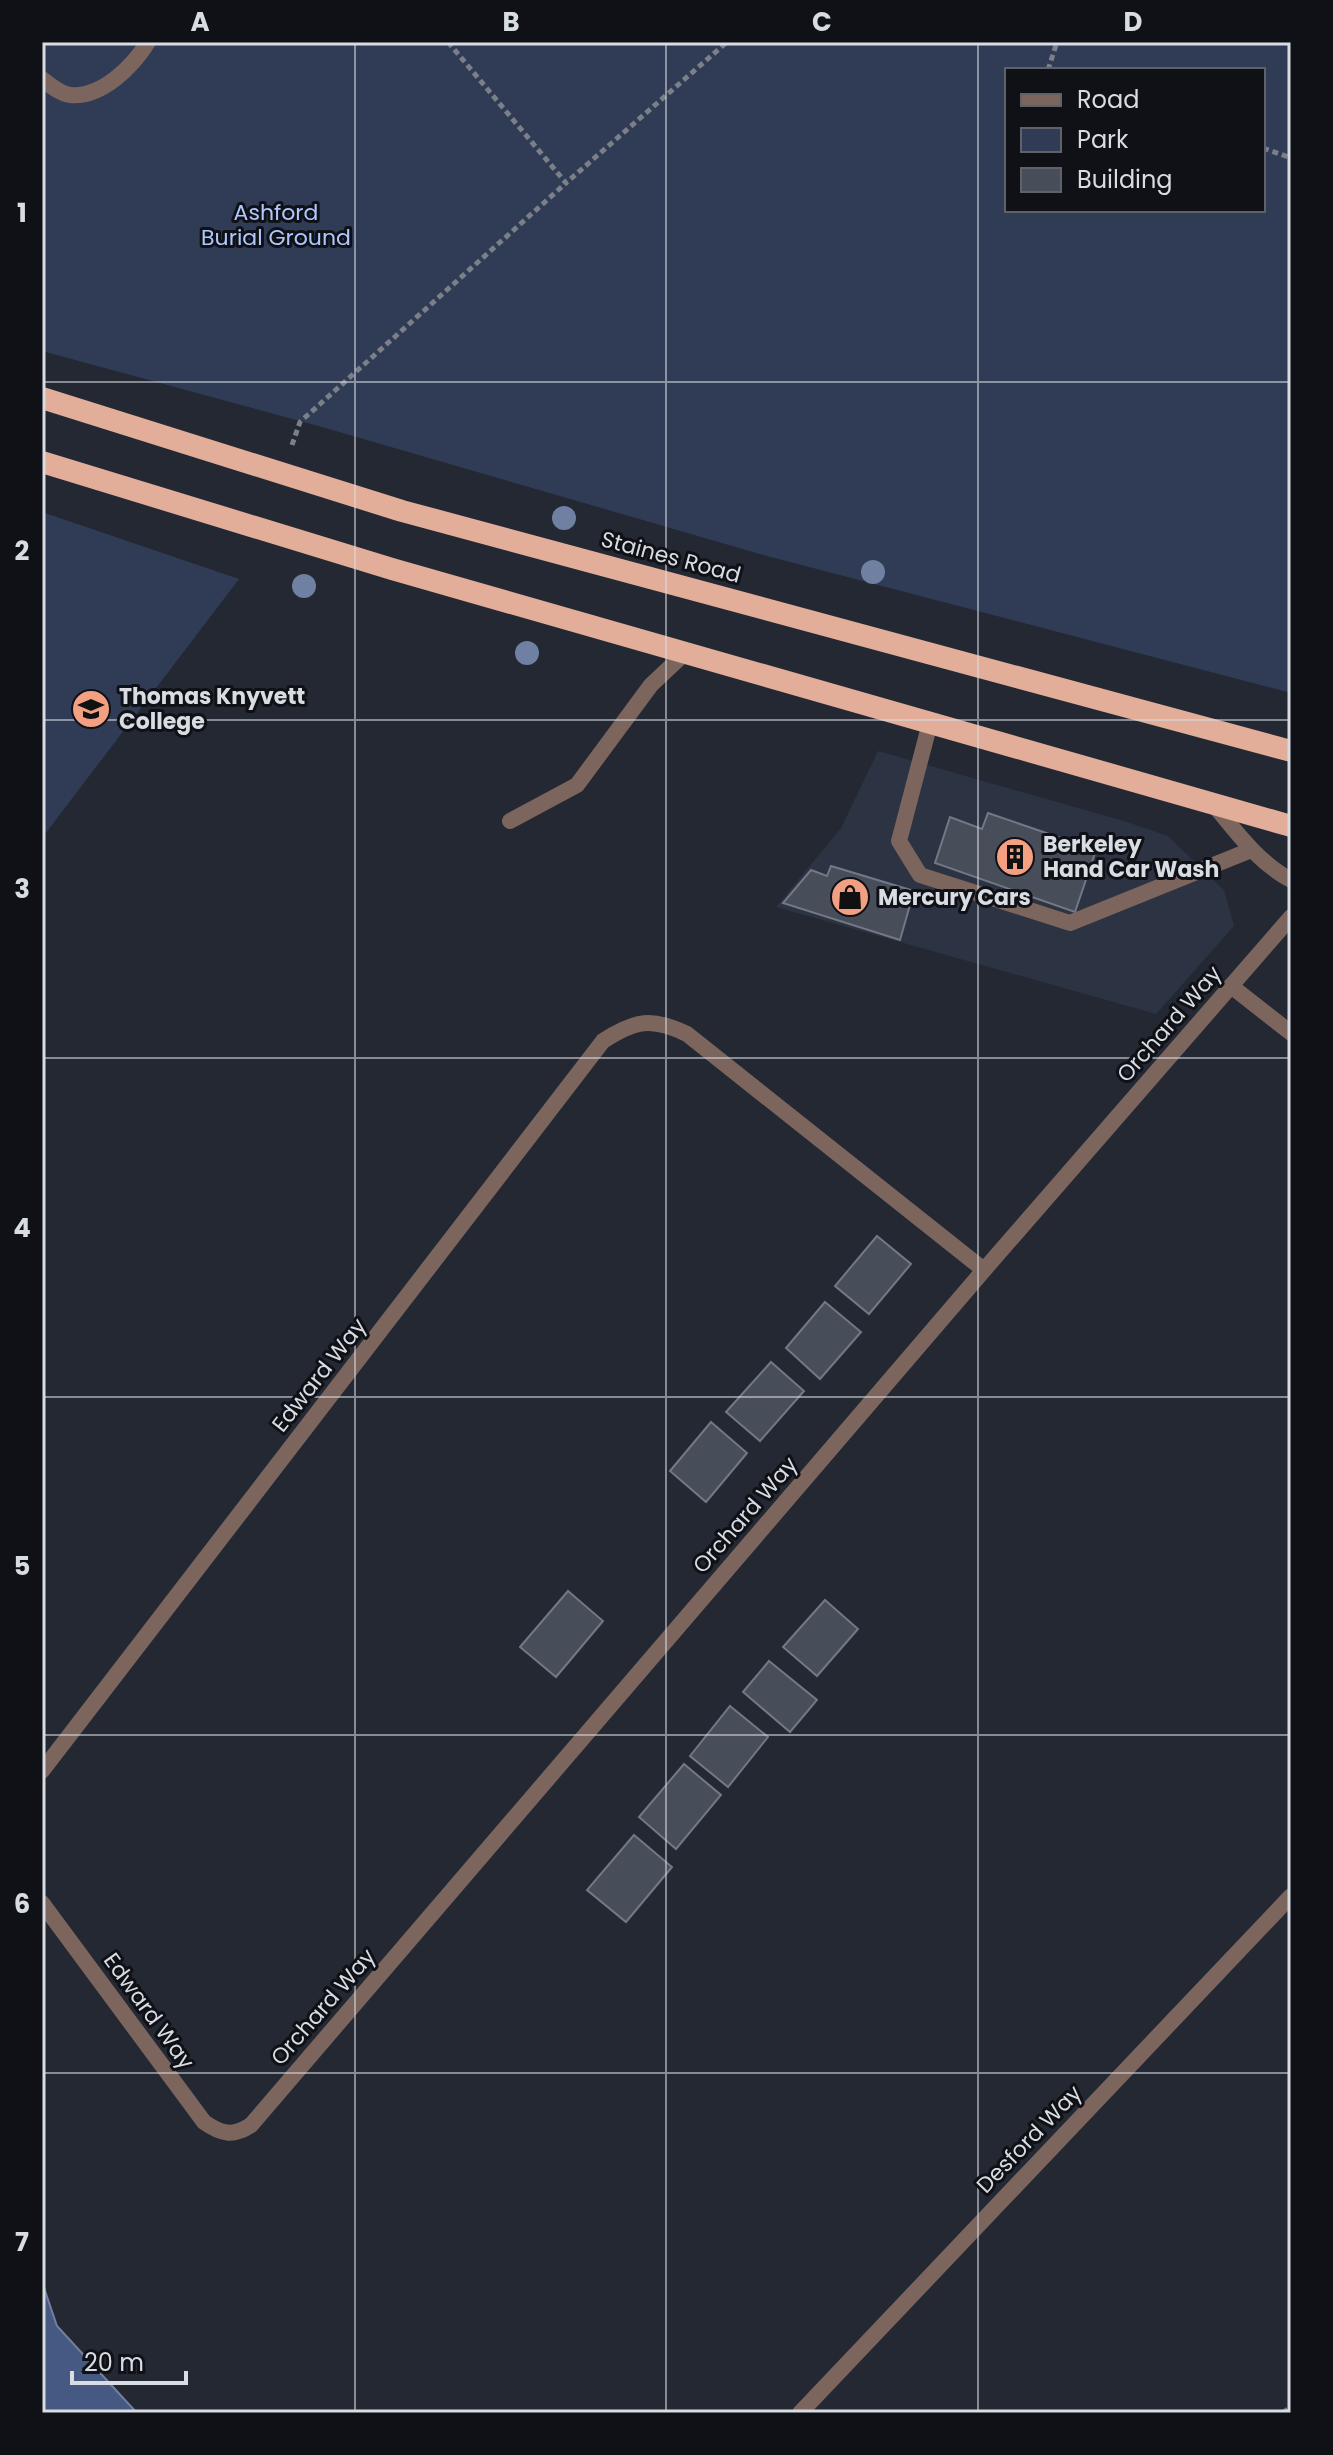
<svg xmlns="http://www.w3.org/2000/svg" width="1333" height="2455" font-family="Poppins,sans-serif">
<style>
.built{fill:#2c3343}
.green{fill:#303c56;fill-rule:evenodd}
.water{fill:#455983;stroke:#7180a0;stroke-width:2}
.building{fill:#474d59;stroke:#727885;stroke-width:2}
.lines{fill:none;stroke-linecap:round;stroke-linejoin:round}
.path{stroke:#7a7f88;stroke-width:5;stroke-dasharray:6 4;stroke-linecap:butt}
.service{stroke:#7c655d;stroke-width:16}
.minor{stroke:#7c655d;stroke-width:16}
.trunk{stroke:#e2ae9a;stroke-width:22}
.tree{fill:#6f80a3}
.grid{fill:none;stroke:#d8dce3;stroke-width:2;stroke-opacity:0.55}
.labels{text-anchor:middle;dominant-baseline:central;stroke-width:6;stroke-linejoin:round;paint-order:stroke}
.park-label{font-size:22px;fill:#aec8ff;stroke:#0f1116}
.street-label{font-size:22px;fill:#d8dce3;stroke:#0f1116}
.poi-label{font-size:22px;font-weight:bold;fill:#d8dce3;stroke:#0f1116;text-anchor:start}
.neatline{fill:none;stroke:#d8dce3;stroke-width:3}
.grid-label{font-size:26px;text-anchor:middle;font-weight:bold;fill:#d8dce3}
</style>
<rect width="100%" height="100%" fill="#232833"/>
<path class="built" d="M878 751 1127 822 1168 836 1224 890 1234 926 1156 1014 776 907 841 828Z"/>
<path class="green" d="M42 42H1291V693L767 556 322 427 42 351ZM1007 70H1263V210H1007Z
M42 512 239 579 42 838Z"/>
<path class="water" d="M42 2282 57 2326 137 2413H42Z"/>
<path class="building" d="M988 813 1096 850 1075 912 935 863 950 817 982 829Z
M831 866 914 891 900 940 783 903 811 870 827 876Z
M877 1236 911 1264 869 1314 835 1286Z
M825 1302 861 1332 820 1379 786 1348Z
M771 1362 804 1391 760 1441 726 1412Z
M711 1422 747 1453 706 1502 670 1471Z
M568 1591 603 1621 556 1677 520 1647Z
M825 1600 858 1629 817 1676 783 1647Z
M769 1661 817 1700 790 1732 743 1692Z
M730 1706 768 1737 728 1787 690 1756Z
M684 1764 721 1795 676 1849 639 1817Z
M634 1835 672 1867 626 1922 587 1890Z"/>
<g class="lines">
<path class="path" d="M448 42 566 183 727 42
M1048 70 1057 42
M1263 148 1291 158
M292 445 300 422 566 183
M1283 2413 1291 2406"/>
<path class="service" d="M42 79C50 85 60 94 70 95 102 98 133 66 148 42
M930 723 899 841 920 875 1070 923 1251 850
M510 821 577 785 651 685 685 653
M1231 986 1291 1033"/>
<path class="minor" d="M1214 805C1237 833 1259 863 1291 880
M42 1771 603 1041C635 1020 652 1017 687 1034L984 1270
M42 1903 204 2122C221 2134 233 2137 251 2125L984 1270 1291 917
M800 2413 1291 1896"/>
<path class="trunk" d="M42 398 402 511 1291 751
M42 462 392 569 1291 826"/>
</g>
<g class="tree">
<circle cx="564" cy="518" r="12"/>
<circle cx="873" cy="572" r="12"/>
<circle cx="304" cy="586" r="12"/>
<circle cx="527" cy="653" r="12"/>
</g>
<path class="grid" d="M355 42V2413M666 42V2413M978 42V2413M42 382H1291M42 720H1291M42 1058H1291M42 1397H1291M42 1735H1291M42 2073H1291"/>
<defs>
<g id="school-disc" transform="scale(2)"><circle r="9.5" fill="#f3a082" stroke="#0f1116"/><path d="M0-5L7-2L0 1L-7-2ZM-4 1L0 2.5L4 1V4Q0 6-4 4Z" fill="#111"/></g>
<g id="building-disc" transform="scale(2)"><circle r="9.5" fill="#f3a082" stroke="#0f1116"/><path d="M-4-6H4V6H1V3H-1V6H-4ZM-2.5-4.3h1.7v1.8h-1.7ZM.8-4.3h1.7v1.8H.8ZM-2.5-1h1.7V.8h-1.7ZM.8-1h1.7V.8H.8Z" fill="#111"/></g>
<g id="shop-disc" transform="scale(2)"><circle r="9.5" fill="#f3a082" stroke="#0f1116"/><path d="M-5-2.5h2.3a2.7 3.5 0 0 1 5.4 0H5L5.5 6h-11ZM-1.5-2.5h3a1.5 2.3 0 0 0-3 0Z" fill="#111"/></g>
</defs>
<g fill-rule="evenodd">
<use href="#school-disc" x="91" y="709"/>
<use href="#building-disc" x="1015" y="857"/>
<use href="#shop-disc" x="850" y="897"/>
</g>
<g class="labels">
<g class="park-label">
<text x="276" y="212">Ashford<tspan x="276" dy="25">Burial Ground</tspan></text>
</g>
<g class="street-label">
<text transform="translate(671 557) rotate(15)">Staines Road</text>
<text transform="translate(1169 1024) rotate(-49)">Orchard Way</text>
<text transform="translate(319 1375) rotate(-52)">Edward Way</text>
<text transform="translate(745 1515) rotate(-49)">Orchard Way</text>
<text transform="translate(323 2007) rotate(-49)">Orchard Way</text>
<text transform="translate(149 2011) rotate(54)">Edward Way</text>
<text transform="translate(1029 2139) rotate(-46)">Desford Way</text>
</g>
<g class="poi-label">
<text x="119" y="696">Thomas Knyvett<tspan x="119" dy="25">College</tspan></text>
<text x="1043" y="844">Berkeley<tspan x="1043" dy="25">Hand Car Wash</tspan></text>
<text x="878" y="897">Mercury Cars</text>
</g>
</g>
<rect width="1333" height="2455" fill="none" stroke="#0f1116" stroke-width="88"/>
<rect x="1005" y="68" width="260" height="144" fill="#0f1116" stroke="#5f6268" stroke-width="2"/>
<rect x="1021" y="94" width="40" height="12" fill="#7c655d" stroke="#5f6268" stroke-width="2"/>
<text x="1077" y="108" font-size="24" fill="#d8dce3">Road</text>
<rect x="1021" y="128" width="40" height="24" fill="#303c56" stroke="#5f6268" stroke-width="2"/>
<text x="1077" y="148" font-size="24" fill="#d8dce3">Park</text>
<rect x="1021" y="168" width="40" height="24" fill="#474d59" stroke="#5f6268" stroke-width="2"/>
<text x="1077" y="188" font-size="24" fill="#d8dce3">Building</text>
<path d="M72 2371v12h114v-12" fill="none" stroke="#d8dce3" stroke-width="4"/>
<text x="84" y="2371" font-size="24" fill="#d8dce3" stroke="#0f1116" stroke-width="6" paint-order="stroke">20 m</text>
<rect x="44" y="44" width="1245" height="2367" class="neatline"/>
<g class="grid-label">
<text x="200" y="31">A</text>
<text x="511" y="31">B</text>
<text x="822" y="31">C</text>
<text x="1133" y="31">D</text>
<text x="22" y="222">1</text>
<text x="22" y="560">2</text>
<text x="22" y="898">3</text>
<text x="22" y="1237">4</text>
<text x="22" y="1575">5</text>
<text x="22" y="1913">6</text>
<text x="22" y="2251">7</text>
</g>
</svg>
